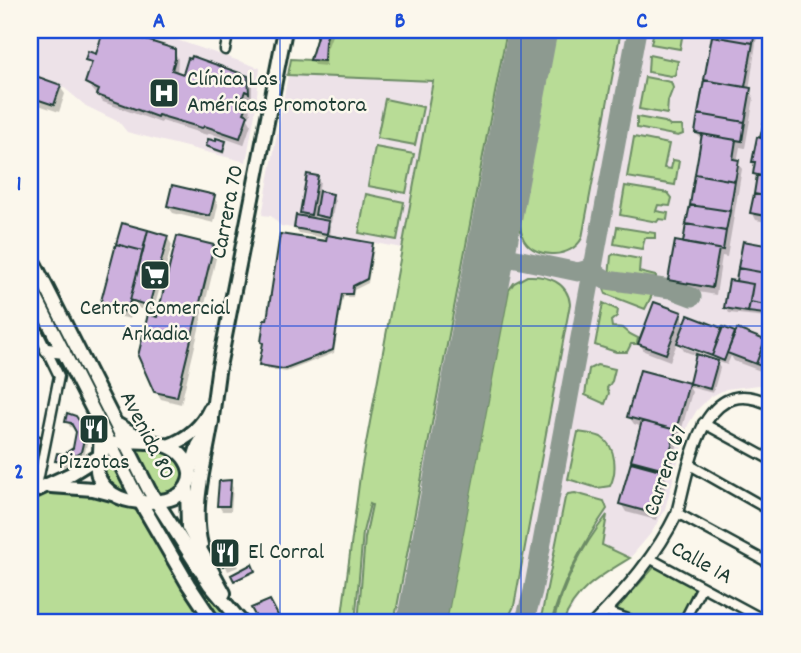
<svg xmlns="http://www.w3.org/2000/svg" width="801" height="653" font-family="Dekko,sans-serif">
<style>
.built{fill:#ede2e8}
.green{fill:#b8dc96;stroke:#6c8c65;stroke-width:2}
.shadow{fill:#0003;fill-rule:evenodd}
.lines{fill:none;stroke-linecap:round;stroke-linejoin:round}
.taxiway{stroke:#8d9a90;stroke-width:19}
.runway{stroke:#8d9a90;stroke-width:49}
.building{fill:#cdb0dd;stroke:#1f3d34;stroke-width:2}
.minor-casing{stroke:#1f3d34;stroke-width:13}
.tertiary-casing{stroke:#1f3d34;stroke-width:15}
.secondary-casing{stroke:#1f3d34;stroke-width:18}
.primary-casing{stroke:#1f3d34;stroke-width:18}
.minor{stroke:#fbf7ec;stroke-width:8}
.tertiary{stroke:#fbf7ec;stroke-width:10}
.secondary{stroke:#fbf7ec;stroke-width:12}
.primary{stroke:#fbf7ec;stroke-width:12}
.grid{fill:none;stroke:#1d4ed8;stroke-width:2;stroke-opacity:0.55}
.labels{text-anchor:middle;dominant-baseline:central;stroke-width:5;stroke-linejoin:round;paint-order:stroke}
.poi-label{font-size:23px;fill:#1f3d34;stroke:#fbf7ec;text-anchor:start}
.street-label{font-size:23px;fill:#1f3d34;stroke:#fbf7ec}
.neatline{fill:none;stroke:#1d4ed8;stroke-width:2.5}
.grid-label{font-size:23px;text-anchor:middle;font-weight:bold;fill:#1d4ed8}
</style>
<rect width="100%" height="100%" fill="#fbf7ec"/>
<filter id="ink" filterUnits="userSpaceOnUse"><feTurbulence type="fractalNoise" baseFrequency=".0143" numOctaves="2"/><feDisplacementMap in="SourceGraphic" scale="14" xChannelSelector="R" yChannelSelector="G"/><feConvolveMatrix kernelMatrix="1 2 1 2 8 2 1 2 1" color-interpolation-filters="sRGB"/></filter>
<g filter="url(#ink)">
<path class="built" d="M30 30H147L260 68 255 113 246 162 127 132 119 122 86 106 62 86 54 105 30 97Z
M443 30H771V392L759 385 726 389 710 397 697 410 688 425 665 509 652 532 630 558 597 577 582 592 563 623H341L360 476 402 248 281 226 271 216 262 215 288 75 433 81Z"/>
<path class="green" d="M319 30H507L394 623H358L365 538 372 505 370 504 363 532 355 623H341L360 476 433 81 288 75 291 59 310 60Z
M556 30H621L582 238C572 258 536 260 524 240 520 233 520 225 520 218Z
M654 30H701L702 32 699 35 683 32 680 49 651 44Z
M649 55 678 61 675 75 671 76 648 72Z
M645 77 671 82 673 88 668 101 667 114 639 109Z
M385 99 423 107 415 145 377 138Z
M637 117 665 122 670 126H682L683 134 678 136 637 128Z
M634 137 669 144 664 168 671 169 673 160 679 161 675 185 627 177Z
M375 147 414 154 406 193 368 186Z
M625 186 668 193 672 198 670 206 658 205 656 211 668 213 667 220 659 219 657 222 620 215Z
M366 194 404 202 397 240 359 233Z
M617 227 655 233V238H645L642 249 614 244Z
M614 254 640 259 639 272 656 276V281L609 277 611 256Z
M527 276C547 275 568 282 570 304L514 606 506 623H446L509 290 514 283Z
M610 285 651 290 653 293 645 309 606 294 604 289Z
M603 303 618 310 617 316 611 321 612 327 623 328 630 334 638 338 637 344H631L627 352H616L595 345Z
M597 365 615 369 612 381 607 388 609 393 605 404 585 395 589 369Z
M578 432C585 433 595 434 601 437 617 447 617 472 610 486L597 488 568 479Z
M133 449C146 449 164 448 175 456 180 459 182 464 183 469 191 504 134 498 116 488 111 486 107 481 104 478L103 462 120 450Z
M48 492H73L101 496 136 510 184 590 209 623H30V499Z
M575 493 604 501 607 509C582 545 562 581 551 623H540L565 498 568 494Z
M156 509 202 583 233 623H221L204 602 149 510Z
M607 515 602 545 630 558C602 575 574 590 563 623H553C563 585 582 547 607 515Z
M656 565 698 588 679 623H648L615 611Z"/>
<path class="shadow" d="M322 30H334L327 49 326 66 315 65 312 60Z
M721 30H758L749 90 754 98 745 148 740 147 737 162 742 169 727 257 722 256 716 295 675 288 670 280 685 245 703 141 696 133 722 39Z
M174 51 178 59 177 74 247 78 252 86V99L249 98 247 105 251 113 248 119 251 124 244 145 210 133 207 135 162 121 161 123 103 102 87 83 92 68 87 60 97 56Z
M30 76 60 87 65 94 59 112 30 102Z
M768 85 771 86V223L756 220 752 212 758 180 755 174 757 165 754 161 769 105 766 99Z
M224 142 226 145 224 154 210 149 208 146Z
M317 178 320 183 318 193 332 195 335 201 331 223 328 222 331 228 330 238 372 244 374 248 368 283 354 290 353 297H343L334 353 286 372 263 368 261 365 264 345 262 342 328 243 329 239 299 233 296 228 305 218 301 213ZM315 212 320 221 314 220Z
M214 197 218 205 214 223 173 213 168 206Z
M167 237 172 245 153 312 134 307 130 319 106 313 102 305Z
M744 243 771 248V302L770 312 766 311V317L729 313 726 308 738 283Z
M213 247 217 254 181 404 161 399 156 391 158 319Z
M680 314 686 324 689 317 734 333 736 336 738 331 771 344V375L734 361 731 356 727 365 716 361 720 368 713 393 689 387 692 392 669 475 663 474 667 480 656 520 626 512 621 504 637 466 633 459 642 427 634 424 629 417 642 372 690 385 698 356 684 351 678 341 670 361 644 351 640 344ZM683 343 721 357 719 361 683 347Z
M30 351 35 360 30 368Z
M30 380 37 388 30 400Z
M75 418 88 438 84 458 69 467 60 466 57 460 74 449 78 432 76 428 70 427 67 421Z
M30 433 41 438 44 443 36 464 30 462Z
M30 464 34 472 30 480Z
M230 482 233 488 231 511H222L219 506Z
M217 545 230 547 238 567 228 571Z"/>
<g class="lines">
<path class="taxiway" d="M493 241 497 252 507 257 578 272 588 269 593 264 596 273 607 280 671 289 692 297
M524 623 533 591 637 30"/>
<path class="runway" d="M421 623 533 30"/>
</g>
<path class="building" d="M114 30 175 49V59L172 70 183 74 188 58 191 59 192 56 248 76 249 93 245 91 241 102 248 104 244 113 248 115 240 138 205 126 202 128 158 115 157 117 97 95 99 90 85 83 92 62 85 60 88 51 96 54 101 38 104 36 112 38Z
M319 30H329L325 42 324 61 310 60Z
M720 30H755L753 43 718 37Z
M712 36 753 43 745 87 704 80Z
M30 74 61 85 54 105 30 97Z
M704 80 751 88 745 122 698 114Z
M769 101H771V140L760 138Z
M698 114 745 122 742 141 695 133Z
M702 134 736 140 733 159 739 160 735 181 695 174Z
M757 137 771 140V178L753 174 755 162H752Z
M216 138 226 141 223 152 206 146 208 139 216 141Z
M307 174 318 176 311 215 300 213Z
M695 174 735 181 730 211 690 205Z
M757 175 771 178V197L754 194Z
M172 185 215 195 210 216 167 206Z
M319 191 333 194 329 218 315 215Z
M754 194 771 197V217L750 213Z
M690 205 730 211 726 231 686 224Z
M296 215 329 221 327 234 294 228Z
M122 223 148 230 143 251 116 244Z
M686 224 726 231 723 250 683 243Z
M148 230 168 236 149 306 130 300Z
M280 234 326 241 327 235 373 243 367 279 353 286 352 294H342L333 350 283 369 259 365 263 343 261 342 264 320H267Z
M177 236 214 245 177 397 154 392 138 356 148 314 157 317Z
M675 241 719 249 712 288 668 280Z
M743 241 771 246V274L738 268Z
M116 244 143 251 127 312 100 305Z
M738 268 771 274 766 305 750 302 753 284 736 281Z
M729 280 753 284 748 312 724 308Z
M654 302 682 312 666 354 638 344Z
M750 302 766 305 764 314 748 312Z
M688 315 722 328 712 356 677 343Z
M723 327 735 332 724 361 712 356Z
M737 329 765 340 756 364 727 353Z
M765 340 771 342V370L756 364Z
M696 354 718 361 710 389 689 383Z
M640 370 689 383 676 430 627 417Z
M67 413 76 416 86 431 81 452 65 462 55 461 57 453 64 454 73 448 76 432 71 423 65 422Z
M642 421 676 430 665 469 631 460Z
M30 431 42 437 33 460 30 459Z
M631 462 664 471 652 513 619 504Z
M231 480 229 506H217L219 481Z
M227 539 236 561 223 566 215 544Z
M252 564 255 571 234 581 231 575Z
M270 600 282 623H259L251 608Z"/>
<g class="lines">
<g class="minor-casing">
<path id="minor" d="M225 50 229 30
M30 316 59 376 36 491
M703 423 771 460
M690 465 771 511
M677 513 771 564
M651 559 770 623
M605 611 639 623
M764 620 771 605
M683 623 701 588"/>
</g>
<g class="tertiary-casing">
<path id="tertiary" d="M594 623C626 590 657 555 677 513 689 469 701 368 771 405"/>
</g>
<g class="secondary-casing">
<path id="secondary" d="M121 442C144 441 177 439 188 465 191 472 191 479 187 486 183 494 175 498 166 500 149 504 127 503 113 494 89 478 92 449 121 442Z
M168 446C187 439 202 427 210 409
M190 472 198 446 211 425 218 372 285 30
M51 486 93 489 112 494
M30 493 69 475 98 457"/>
</g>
<g class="primary-casing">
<path id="primary" d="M30 255 149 490 210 585 242 623
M30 286 134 491 188 584 214 623
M47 350 64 352
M118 425 148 442
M100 453 101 427
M187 487 188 527 224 593
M201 545C191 504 206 461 212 420"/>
</g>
<use href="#minor" class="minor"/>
<use href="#tertiary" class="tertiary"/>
<use href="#secondary" class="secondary"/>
<use href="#primary" class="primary"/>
</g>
</g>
<path class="grid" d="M280 30V623M521 30V623M30 326H771"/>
<defs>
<g id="hospital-square" transform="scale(1.575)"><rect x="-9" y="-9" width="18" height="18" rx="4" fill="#1f3d34" stroke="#fbf7ec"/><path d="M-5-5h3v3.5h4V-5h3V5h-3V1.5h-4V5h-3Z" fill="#fff"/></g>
<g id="supermarket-square" transform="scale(1.575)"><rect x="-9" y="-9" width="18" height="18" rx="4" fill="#1f3d34" stroke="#fbf7ec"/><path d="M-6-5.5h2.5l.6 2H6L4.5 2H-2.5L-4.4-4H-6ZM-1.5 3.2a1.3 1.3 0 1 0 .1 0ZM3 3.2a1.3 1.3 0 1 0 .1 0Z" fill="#fff"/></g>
<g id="restaurant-square" transform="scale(1.575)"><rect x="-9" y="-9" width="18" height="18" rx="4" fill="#1f3d34" stroke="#fbf7ec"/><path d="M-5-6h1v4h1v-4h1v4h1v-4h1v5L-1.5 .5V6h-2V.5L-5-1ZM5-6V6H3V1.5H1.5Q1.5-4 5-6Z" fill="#fff"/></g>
</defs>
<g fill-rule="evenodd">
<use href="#hospital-square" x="164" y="93"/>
<use href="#supermarket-square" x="155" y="275"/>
<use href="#restaurant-square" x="94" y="429"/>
<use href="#restaurant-square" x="225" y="553"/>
</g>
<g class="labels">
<g class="poi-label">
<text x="187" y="80">Clínica Las<tspan x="187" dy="26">Américas Promotora</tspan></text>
<text x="155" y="309" text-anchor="middle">Centro Comercial<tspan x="155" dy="26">Arkadia</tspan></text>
<text x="94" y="463" text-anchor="middle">Pizzotas</text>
<text x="248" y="553">El Corral</text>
</g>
<g class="street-label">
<text transform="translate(229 212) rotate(-79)">Carrera 70</text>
<text transform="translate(146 436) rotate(63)">Avenida 80</text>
<text transform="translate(667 471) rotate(-71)">Carrera 67</text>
<text transform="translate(701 564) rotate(29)">Calle 1A</text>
</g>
</g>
<rect width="801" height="653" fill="none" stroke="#fbf7ec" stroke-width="77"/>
<rect x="38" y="38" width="724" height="576" class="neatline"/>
<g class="grid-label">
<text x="159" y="27">A</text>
<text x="400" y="27">B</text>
<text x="642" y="27">C</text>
<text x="19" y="190">1</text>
<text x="19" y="478">2</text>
</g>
</svg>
